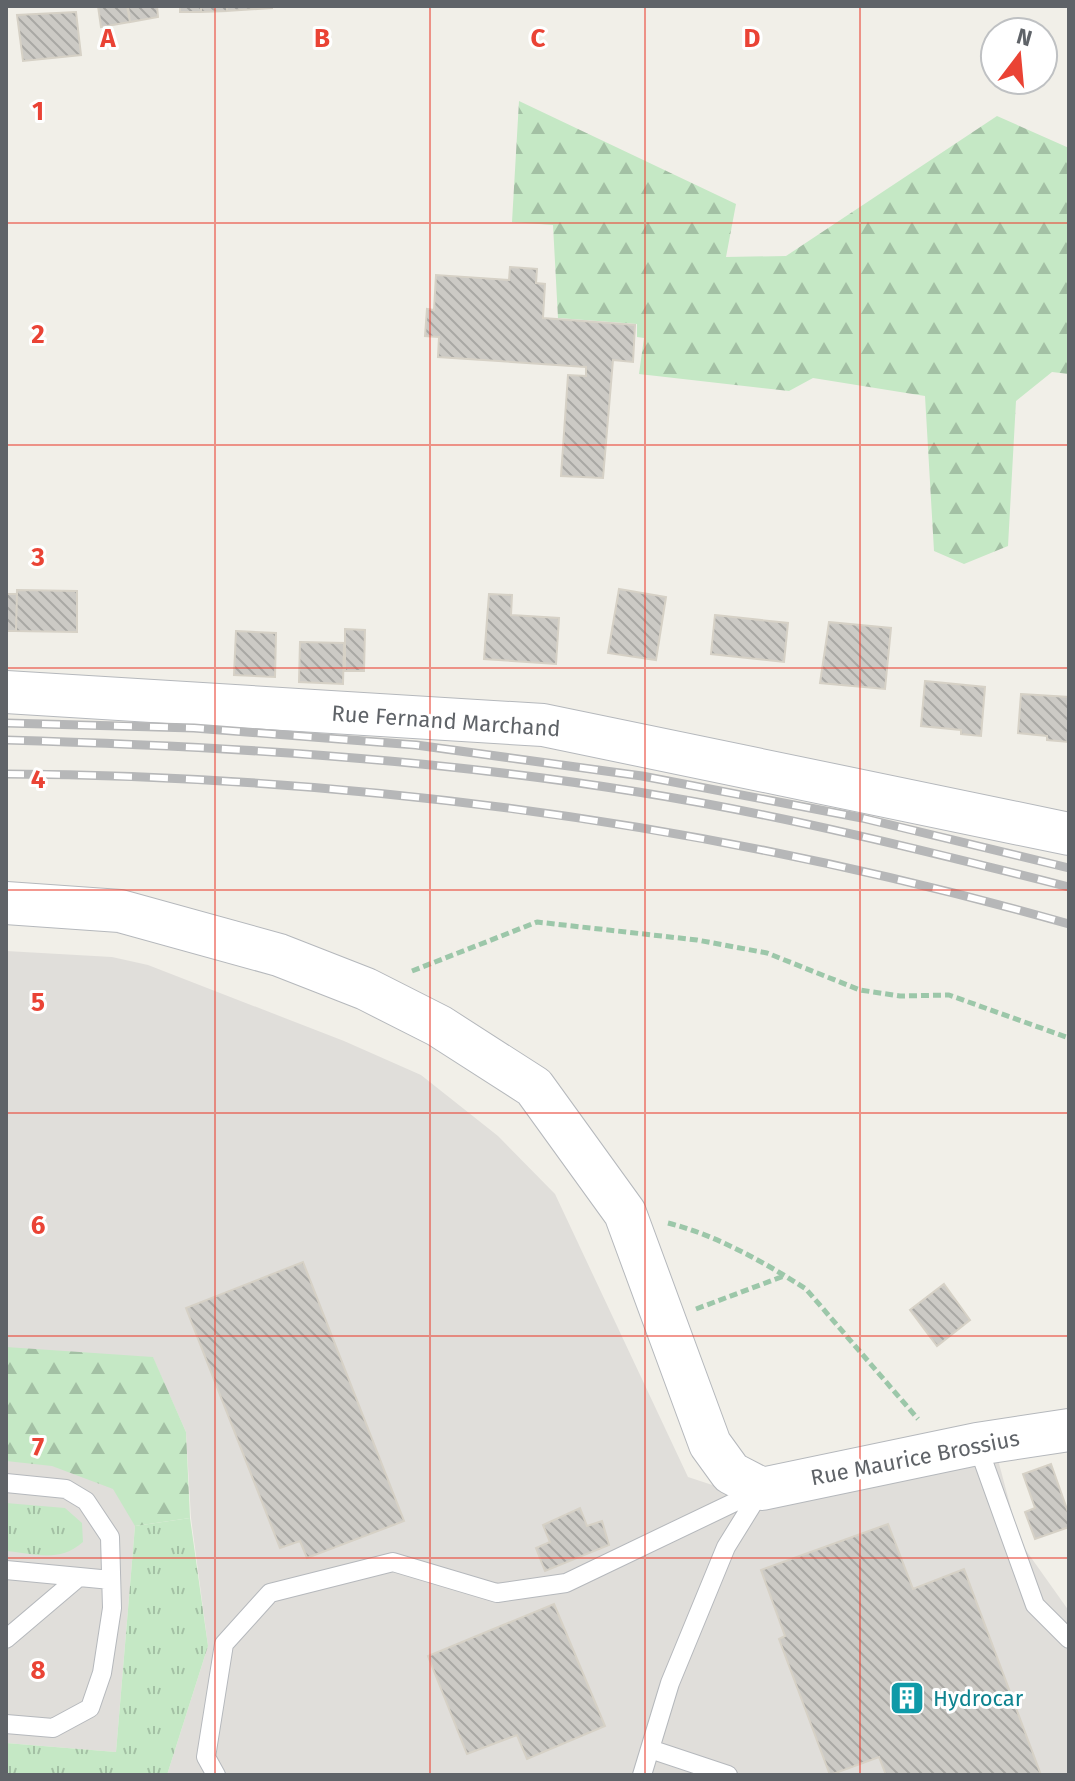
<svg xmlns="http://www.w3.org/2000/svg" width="1075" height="1781" font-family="'Fira Sans',sans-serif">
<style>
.industrial{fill:#e0deda}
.grass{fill:url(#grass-tufts)}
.forest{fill:url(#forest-firs)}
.building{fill:url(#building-back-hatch);stroke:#d6d1c6;stroke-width:2}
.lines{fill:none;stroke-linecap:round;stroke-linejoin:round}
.service-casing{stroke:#b5b8bc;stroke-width:20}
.tertiary-casing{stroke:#b5b8bc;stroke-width:44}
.path{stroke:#9cc7a9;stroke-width:5;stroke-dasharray:8 4;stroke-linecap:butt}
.service{stroke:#fff;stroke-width:18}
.tertiary{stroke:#fff;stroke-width:42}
.rail-casing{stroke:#b6b7b8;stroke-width:9}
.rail{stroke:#fff;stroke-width:6;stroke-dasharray:18;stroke-linecap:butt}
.grid{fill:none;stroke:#ea4335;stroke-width:2;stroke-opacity:0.55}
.labels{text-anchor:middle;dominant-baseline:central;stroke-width:6;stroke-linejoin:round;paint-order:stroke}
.street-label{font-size:22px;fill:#5f6368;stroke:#fff}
.culture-label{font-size:22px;fill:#0d838f;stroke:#fff;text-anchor:start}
.grid-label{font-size:26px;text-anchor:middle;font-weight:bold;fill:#ea4335;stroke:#fff;stroke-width:6;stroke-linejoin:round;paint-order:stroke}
</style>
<defs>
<pattern id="grass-tufts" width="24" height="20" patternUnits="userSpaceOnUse" patternTransform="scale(2)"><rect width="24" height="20" fill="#c5e8c5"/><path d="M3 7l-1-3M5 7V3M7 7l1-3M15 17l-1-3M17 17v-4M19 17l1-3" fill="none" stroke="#a3c0a4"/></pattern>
<pattern id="forest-firs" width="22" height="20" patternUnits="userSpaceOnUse" patternTransform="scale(2)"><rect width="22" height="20" fill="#c5e8c5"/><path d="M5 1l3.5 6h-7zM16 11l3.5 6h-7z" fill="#a3c0a4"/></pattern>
<pattern id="building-back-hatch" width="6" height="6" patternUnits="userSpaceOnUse" patternTransform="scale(2)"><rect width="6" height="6" fill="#cccac5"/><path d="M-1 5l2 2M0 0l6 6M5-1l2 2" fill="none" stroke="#a9a8a4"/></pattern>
</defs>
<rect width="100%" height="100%" fill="#f1efe8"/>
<path class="industrial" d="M6 951 112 957 148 965 344 1041 421 1075 498 1136 555 1194 688 1477 773 1505 997 1456 1020 1542 1069 1611V1775H167L208 1646 191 1518 186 1432 153 1358 132 1356 138 1490 116 1752 6 1743Z"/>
<path class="grass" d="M6 1503 65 1508 82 1523 83 1542C59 1563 36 1554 6 1551Z
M190 1518 208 1646 167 1775H6V1743L116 1752 135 1526Z"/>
<path class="forest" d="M519 101 736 204 726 257 786 256 997 116 1069 148V374L1052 372 1016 401 1008 546 964 564 934 551 925 396 813 378 789 391 639 374 644 338 637 337V324L558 318 553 225 512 222Z
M6 1347 153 1357 186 1432 190 1518 135 1526 113 1489 52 1466 6 1461Z"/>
<path class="building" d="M98 6H127L130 22 101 27Z
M128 6H157L158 17 130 22Z
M180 6H201V12H180Z
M201 6H227V11L201 12Z
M227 6H272V8L227 11Z
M76 12 81 55 23 61 17 15Z
M510 267 537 269 536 283 545 284 543 318 635 325 633 362 613 360 603 478 561 476 568 375 586 376V367L438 357 439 337 425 336 427 309 434 310 436 275 509 280Z
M619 589 666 597 656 660 608 653Z
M17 590 77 591V632L16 631Z
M6 594H17L16 631H6Z
M489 594 512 595 511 615 559 618 556 664 484 659Z
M715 615 788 623 784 662 711 654Z
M829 622 891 628 885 689 820 683Z
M345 629 365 630 364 671H345Z
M236 631 276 633 275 677 234 675Z
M300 642 344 643 343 684 299 682Z
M925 681 985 687 981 736 961 734V730L921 726Z
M1021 694 1069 697V742L1047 740V736L1018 733Z
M303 1262 404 1521 307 1558 300 1541 280 1548 186 1308Z
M944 1284 970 1320 937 1346 910 1310Z
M1051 1464 1069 1515V1527L1035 1539 1025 1512 1035 1508 1023 1474Z
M580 1508 587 1526 602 1521 609 1545 545 1571 536 1548 550 1542 543 1525Z
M888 1524 913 1589 964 1569 1041 1775H886L879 1757 830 1775 779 1639 785 1636 761 1570Z
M554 1604 605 1726 527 1759 517 1735 467 1754 428 1656Z"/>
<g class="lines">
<g class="service-casing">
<path id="service" d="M977 1444 1035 1605 1069 1639
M6 1483 66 1489 86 1501 110 1537 112 1608 102 1673 90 1708 53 1728 6 1724
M6 1570 111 1580
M6 1639 79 1577
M650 1749 728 1775
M216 1775 206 1757 224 1644 270 1593 393 1562 497 1593 566 1583 760 1490
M642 1775 670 1683 726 1547 762 1489"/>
</g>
<g class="tertiary-casing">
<path id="tertiary" d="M6 692 543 725 1069 834
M6 903 120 911 279 955 366 989 439 1026 534 1087 625 1213 710 1444 731 1473 762 1489 977 1444 1069 1430"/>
</g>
<path class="path" d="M412 971 537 922 697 940 767 953 860 990 900 996 949 995 1069 1038
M668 1223C716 1235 764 1262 806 1289L918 1419
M696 1309 784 1276"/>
<use href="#service" class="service"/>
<use href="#tertiary" class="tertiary"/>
<g class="rail-casing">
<path id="rail" d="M6 723 194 728 416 745 642 776 862 818 1069 868
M6 740C218 746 429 758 638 792 783 815 926 851 1069 887
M6 774C365 776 724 826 1069 924"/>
</g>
<use href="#rail" class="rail"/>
</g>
<path class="grid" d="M215 6V1775M430 6V1775M645 6V1775M860 6V1775M6 223H1069M6 445H1069M6 668H1069M6 890H1069M6 1113H1069M6 1336H1069M6 1558H1069"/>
<defs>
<g id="building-square" transform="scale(1.8)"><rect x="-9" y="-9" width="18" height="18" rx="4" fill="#0f9aa8" stroke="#fff"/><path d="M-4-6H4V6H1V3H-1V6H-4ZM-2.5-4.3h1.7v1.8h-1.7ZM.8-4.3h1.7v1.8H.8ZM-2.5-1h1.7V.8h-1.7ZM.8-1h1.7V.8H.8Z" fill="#fff"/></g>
</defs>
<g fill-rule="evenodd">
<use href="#building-square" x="907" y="1698"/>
</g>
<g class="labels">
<g class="street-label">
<text transform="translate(446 721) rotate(4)">Rue Fernand Marchand</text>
<text transform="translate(915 1458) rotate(-11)">Rue Maurice Brossius</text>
</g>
<g class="culture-label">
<text x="933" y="1698">Hydrocar</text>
</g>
</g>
<g class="grid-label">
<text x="108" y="47">A</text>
<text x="322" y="47">B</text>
<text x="538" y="47">C</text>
<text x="752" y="47">D</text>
<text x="38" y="120">1</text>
<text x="38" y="343">2</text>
<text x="38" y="566">3</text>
<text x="38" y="788">4</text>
<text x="38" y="1011">5</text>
<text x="38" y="1234">6</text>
<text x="38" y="1456">7</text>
<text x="38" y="1679">8</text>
</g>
<rect width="1075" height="1781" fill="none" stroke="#5f6368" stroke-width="16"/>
<g transform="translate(1019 56) rotate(16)"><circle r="38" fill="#ffffff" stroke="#bfc1c3" stroke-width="2"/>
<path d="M0-6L14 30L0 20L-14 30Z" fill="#ea4335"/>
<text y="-12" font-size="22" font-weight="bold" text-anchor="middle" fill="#5f6368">N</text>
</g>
</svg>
